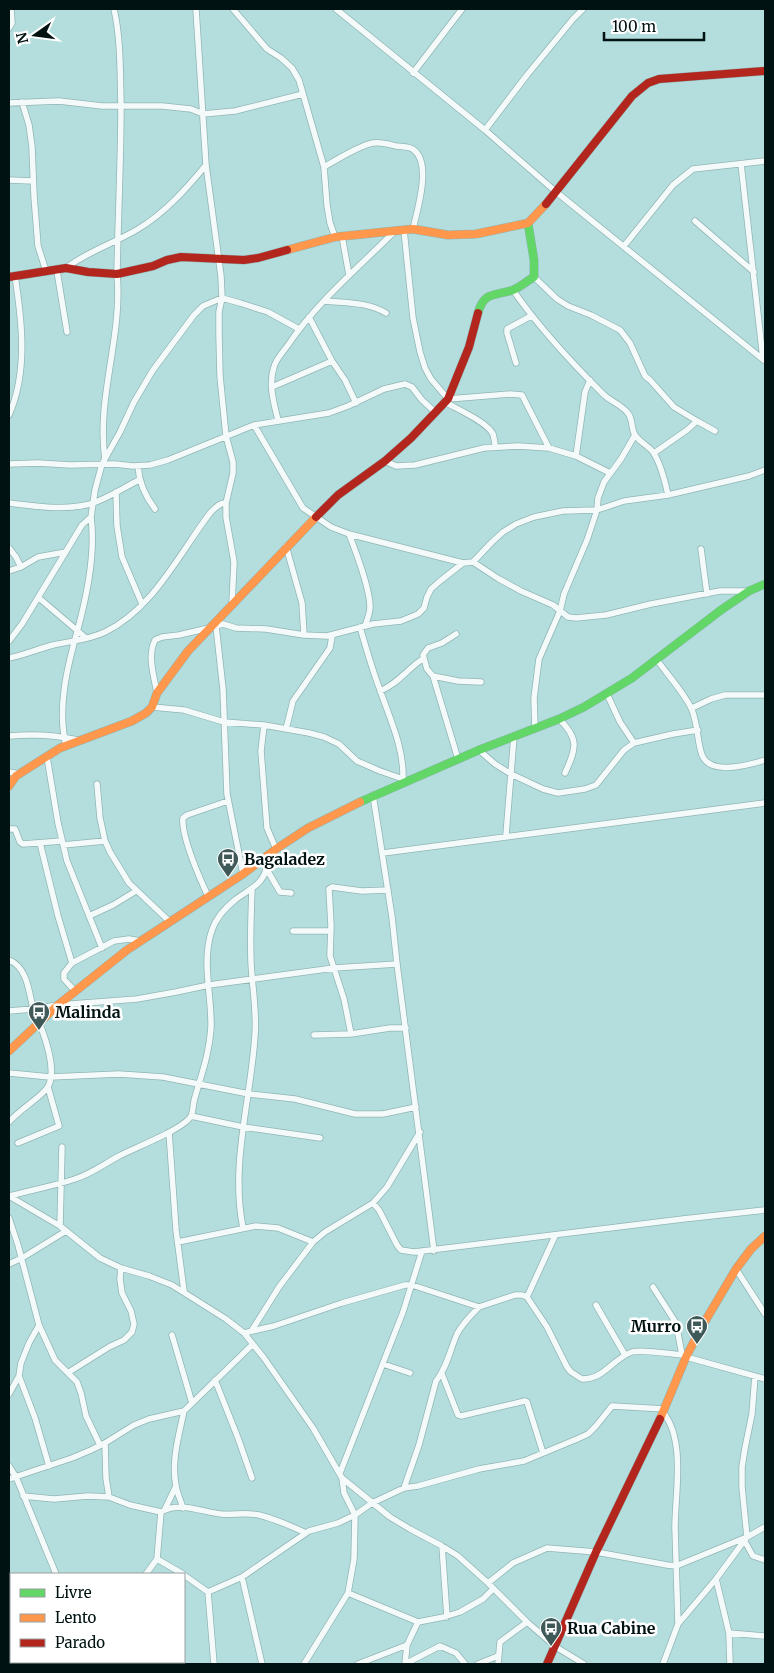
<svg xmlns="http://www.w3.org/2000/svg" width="774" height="1673" font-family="Merriweather,serif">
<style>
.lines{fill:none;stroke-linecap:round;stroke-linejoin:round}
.street-casing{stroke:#92b5b4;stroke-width:7}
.fast-casing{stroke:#92b5b4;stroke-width:9}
.slow-casing{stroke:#92b5b4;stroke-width:9}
.jam-casing{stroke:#92b5b4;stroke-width:9}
.street{stroke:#f4fafa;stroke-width:5.5}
.fast{stroke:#63d668;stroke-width:8}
.slow{stroke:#ff974d;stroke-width:8}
.jam{stroke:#b3261e;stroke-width:8}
.labels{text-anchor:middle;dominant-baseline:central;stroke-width:5;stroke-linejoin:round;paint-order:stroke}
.poi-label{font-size:16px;font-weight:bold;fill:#001212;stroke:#fff;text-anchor:start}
</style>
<rect width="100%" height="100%" fill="#b3dedd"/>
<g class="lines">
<g class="street-casing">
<path id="street" d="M196 9 206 165 221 276 222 298 219 312V334L220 376 226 436 233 462V473L226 503V517L234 562 232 603
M233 9 267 49 281 58 292 68 299 80 324 167 327 205 330 223 335 237
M336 9 485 130 555 191 765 361
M9 28 12 23 11 9
M413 73 462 9
M22 102 29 125 32 147 34 196 38 246 46 271
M9 103 59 101 102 106H162L191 109 203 114 235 111 303 94
M485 130 527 75 573 19 583 9
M741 164 763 359
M324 167C336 160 360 145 373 143 381 142 388 144 396 146 402 147 409 146 414 150 432 164 417 211 413 229
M9 180 33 181
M695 221 754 272
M404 230 413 318 420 352 425 368 431 379 448 399 510 394 522 395 549 448
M342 236 349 275
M624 246 673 185 693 169 765 161
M66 268C88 251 115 243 138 229 165 213 187 188 206 165
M57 271 67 332
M534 277 557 299 568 306 591 315 620 330 630 343 645 376 650 380 674 407 697 421
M513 290C539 328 570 361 603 394 610 401 620 404 627 412 633 418 631 427 634 433 637 441 648 445 653 452 661 464 665 481 668 495
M325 301C346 303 368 302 386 313
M309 317 332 361 345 380 356 403
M516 363 507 333V329L531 316
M272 387 332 361
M445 402C457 409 487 422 493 434 494 438 495 442 495 446
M9 415C28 372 22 321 15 276
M278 420C274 404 268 384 274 367 276 359 283 352 288 345 317 302 359 267 395 231
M254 425 303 508 331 527 349 534 463 563 473 562 499 579 521 591 553 605 568 617 576 618 606 615 651 604 720 591H749
M654 453 687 430 697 421 715 431
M576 456 585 392 590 380
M105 459C96 398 123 336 117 274 118 217 121 161 121 104 120 72 121 40 114 9
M385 461 396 466 415 465 484 448 518 446 549 448 576 456 610 473
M9 464 38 463 70 465 115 464 133 466 150 465 168 460 254 425 329 413 348 406 384 389 405 384 412 387 422 400 436 413
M138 466C139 483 145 496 155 509
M116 492 117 526 122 557 142 604
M9 503C35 506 64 511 90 504 107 499 123 488 139 480
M349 534C356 552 370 588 370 607 370 613 367 620 365 626
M286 546 302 603 304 635
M9 548 16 557 21 567
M701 549 707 594
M473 562 492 542 503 532 516 524 534 517 563 511 597 510 624 501 668 495 749 476 765 470
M9 571 21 567 38 557 66 552
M39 598 86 638
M214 624 216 626 223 689 227 794 243 874
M216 626 223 624 236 628 266 629 304 635 327 636 373 624 401 621 418 614 424 608 427 597 431 589 440 581 463 563
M360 627C366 648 372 669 380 690 390 719 404 748 403 779
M456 634 442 643 428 648 423 655 427 669 433 676 458 759
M9 641 22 624 82 525 91 517 95 490 102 464 120 432 134 402 153 370 194 315 203 306 222 298 240 303 268 312 299 329
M9 658C24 655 38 649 53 645 70 641 89 640 105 632 153 609 179 554 210 513 214 509 220 502 226 503
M657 660C667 674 686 695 692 710 698 725 697 741 702 755 710 776 749 765 765 760
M433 676 458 681 481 682
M380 691C398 684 408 668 424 658
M157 693C154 676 147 656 155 640L162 637 179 635 209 628
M607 694 620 722 634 743
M152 707 184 710 224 722 264 725 309 733 324 737 339 744 357 761 380 771 403 779 404 782
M692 708 711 699 725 695H765
M559 719C580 739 576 749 565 773
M264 725 261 751 267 828 276 849
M286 729 293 701 330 648 332 636
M535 729 534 698 539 659 560 611 564 594 587 540 597 510 598 498 604 482 621 459 635 435
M9 736C31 734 56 735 78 740
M66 746C57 708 67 668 77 632 87 596 96 554 91 517
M479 750 495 764 511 774 543 789 558 793 585 789 596 785 624 750 634 743 673 734 698 730
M47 757 58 823 67 861 102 948
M9 772 20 774
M97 784 100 818 105 841 110 852 129 883 169 921
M373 795 392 917 397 964 434 1251
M9 829H15L20 842 23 844 62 841
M506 835 514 736
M40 843 58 916 72 963
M63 845 105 841
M383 853 765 803
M266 868 280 892 291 893
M208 896C200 879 181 836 183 818L187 815 228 801
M89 916 113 905 136 891
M293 931H331
M9 960C27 967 29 991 33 1009
M75 991 64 979V973L72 963 114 941 129 939 140 941
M9 1011 33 1009 58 1005 137 999 176 992 209 985 334 968 397 964
M351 1034 344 999 330 956 331 925 329 889 332 887 362 891 388 890
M314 1035 351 1034 390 1028H406
M9 1073 50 1077 119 1074 163 1077 249 1094 295 1099 355 1114H383L416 1107
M191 1116 243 1127 320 1138
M9 1122C19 1110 40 1098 47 1088 58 1073 45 1037 39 1022
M169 1132 176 1230 184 1291
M18 1143 59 1126 48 1087
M9 1196 60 1226 100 1258 121 1268 149 1276 172 1285 226 1319 244 1333 264 1358 313 1428 342 1478 390 1517 410 1529 442 1546 458 1556 488 1583 527 1622 556 1647 584 1664
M9 1196C31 1190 54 1186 75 1179 91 1174 104 1164 119 1156 134 1148 184 1129 191 1116 193 1112 193 1106 194 1101 201 1075 209 1056 211 1028 212 996 201 961 212 930 216 918 225 908 235 900 246 891 263 885 266 869 267 866 265 861 265 858
M373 1203 379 1210 397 1245 401 1250 414 1252 683 1219 765 1210
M9 1218 18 1245 39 1325 55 1360 77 1382 81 1393 86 1416 100 1445
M60 1226 62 1147
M243 1228C230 1164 251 1099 255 1035 257 1011 252 986 251 962 250 938 251 914 252 889
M178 1242 256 1226 278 1228 313 1242
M9 1264 22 1258 66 1231
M736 1269 765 1314
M653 1287 676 1323 682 1355
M527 1297 555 1236
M596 1305 625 1355
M39 1325 29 1343 21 1363 19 1376 35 1418 49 1466
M252 1330 279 1287 313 1242 325 1232 373 1203 387 1187 420 1132
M244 1333 274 1326 342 1303 405 1285H412L479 1307 515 1295H522L527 1297 547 1327 567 1367 571 1372 582 1379C605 1379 612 1359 632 1352 641 1349 671 1354 682 1355L686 1357 765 1379
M172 1335 192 1403
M383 1364 410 1373
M69 1372 109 1347 124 1340 132 1332 134 1324 131 1311 122 1293 120 1279 121 1268
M442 1374 458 1415 461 1416 525 1401 527 1402 543 1453
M215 1380 238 1438 252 1478
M9 1394 19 1376
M663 1412C686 1441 675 1493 675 1528 676 1560 677 1592 678 1624
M105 1443 106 1478 109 1497
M9 1466 16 1477 56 1574
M340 1473 403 1312 422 1251
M9 1479 72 1458 91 1450 105 1443 134 1425 149 1419 184 1411 253 1344
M404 1488 419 1445 436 1381C447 1368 450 1350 457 1334 462 1324 471 1315 479 1307
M23 1496 54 1499 88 1496 109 1497 130 1505 161 1512C179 1501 202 1512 221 1514 234 1515 246 1512 259 1515 275 1519 291 1526 306 1533
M183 1508C181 1501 177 1493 176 1486 171 1461 179 1435 184 1411
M165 1509 176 1486
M161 1512 157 1559 183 1574
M744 1540 753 1556 765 1560
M442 1546 447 1617
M146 1574 157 1559
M184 1575 208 1592 214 1664
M242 1577 262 1664
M716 1579 729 1633 730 1664
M488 1583 513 1563 547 1548 596 1552 667 1565 676 1566 747 1537 765 1527
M208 1592 242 1577 309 1531 338 1523 355 1515 372 1503 404 1488 418 1486 479 1469 524 1461 577 1439 588 1434 596 1426 612 1406 665 1409
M348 1593 418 1622 444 1617 460 1612 483 1599 493 1589
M729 1633 765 1636
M97 1662 98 1664
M136 1662 137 1664
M304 1664 348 1593 354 1559 355 1515 344 1493 342 1478
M358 1664 407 1645
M405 1664 440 1646 456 1653 465 1664
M405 1664 407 1645 418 1622
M478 1664 498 1656
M498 1664 500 1642 527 1622
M663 1664 678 1624 716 1579 747 1537 742 1487V1467L745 1448 752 1414 755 1376"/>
</g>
<g class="fast-casing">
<path id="fast" d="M478 313C484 291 495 296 513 290 520 287 527 281 534 277V260L528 223
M360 802 479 750 559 719 584 707 632 678 721 610 749 591 765 584"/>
</g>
<g class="slow-casing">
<path id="slow" d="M287 250 335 237 413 229 448 235 476 234 528 223 546 204
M9 786 16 776 60 748 132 721 146 713 152 707 157 693 188 651 316 517
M9 1051 58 1005 127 950 243 874 276 849 308 828 360 802
M660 1419 686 1357 701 1328 736 1269 751 1249 765 1236"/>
</g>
<g class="jam-casing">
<path id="jam" d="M546 204 632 96 648 83 659 79 765 71
M9 277 66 268 88 272 117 274 153 266 167 260 181 257 244 260 258 258 287 250
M316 517 338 495 385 461 411 438 448 399 469 347 478 313
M547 1664 596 1552 660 1419"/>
</g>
<use href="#street" class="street"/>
<use href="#fast" class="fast"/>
<use href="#slow" class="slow"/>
<use href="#jam" class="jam"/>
</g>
<defs>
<g id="bus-pin" transform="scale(1.125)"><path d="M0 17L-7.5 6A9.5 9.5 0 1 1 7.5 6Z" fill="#3f5959" stroke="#fff"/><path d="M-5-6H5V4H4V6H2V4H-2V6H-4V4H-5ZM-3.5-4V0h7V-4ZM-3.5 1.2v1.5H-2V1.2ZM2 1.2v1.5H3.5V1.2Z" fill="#fff"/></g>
</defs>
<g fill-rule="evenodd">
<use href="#bus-pin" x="228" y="859"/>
<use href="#bus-pin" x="39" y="1012"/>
<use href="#bus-pin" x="697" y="1326"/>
<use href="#bus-pin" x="551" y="1628"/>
</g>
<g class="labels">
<g class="poi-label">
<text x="244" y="859">Bagaladez</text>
<text x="55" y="1012">Malinda</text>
<text x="681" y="1326" text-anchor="end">Murro</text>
<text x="567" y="1628">Rua Cabine</text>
</g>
</g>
<rect width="774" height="1673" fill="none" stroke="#001212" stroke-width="20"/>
<rect x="10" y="1573" width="175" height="90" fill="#ffffff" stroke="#99a0a0"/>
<rect x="20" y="1589" width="25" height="8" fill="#63d668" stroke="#99a0a0"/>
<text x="55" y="1598" font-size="15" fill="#001212">Livre</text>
<rect x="20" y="1614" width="25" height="8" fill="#ff974d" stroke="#99a0a0"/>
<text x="55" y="1623" font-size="15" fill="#001212">Lento</text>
<rect x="20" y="1639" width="25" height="8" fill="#b3261e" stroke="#99a0a0"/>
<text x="55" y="1648" font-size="15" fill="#001212">Parado</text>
<g transform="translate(35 35) rotate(256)" stroke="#ffffff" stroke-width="4" paint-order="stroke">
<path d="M0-4L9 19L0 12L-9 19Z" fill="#001212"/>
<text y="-8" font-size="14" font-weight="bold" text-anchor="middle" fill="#001212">N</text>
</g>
<path d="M604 32v8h100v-8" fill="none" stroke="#001212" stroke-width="2.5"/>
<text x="612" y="32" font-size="15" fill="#001212" stroke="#ffffff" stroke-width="4" paint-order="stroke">100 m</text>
</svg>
